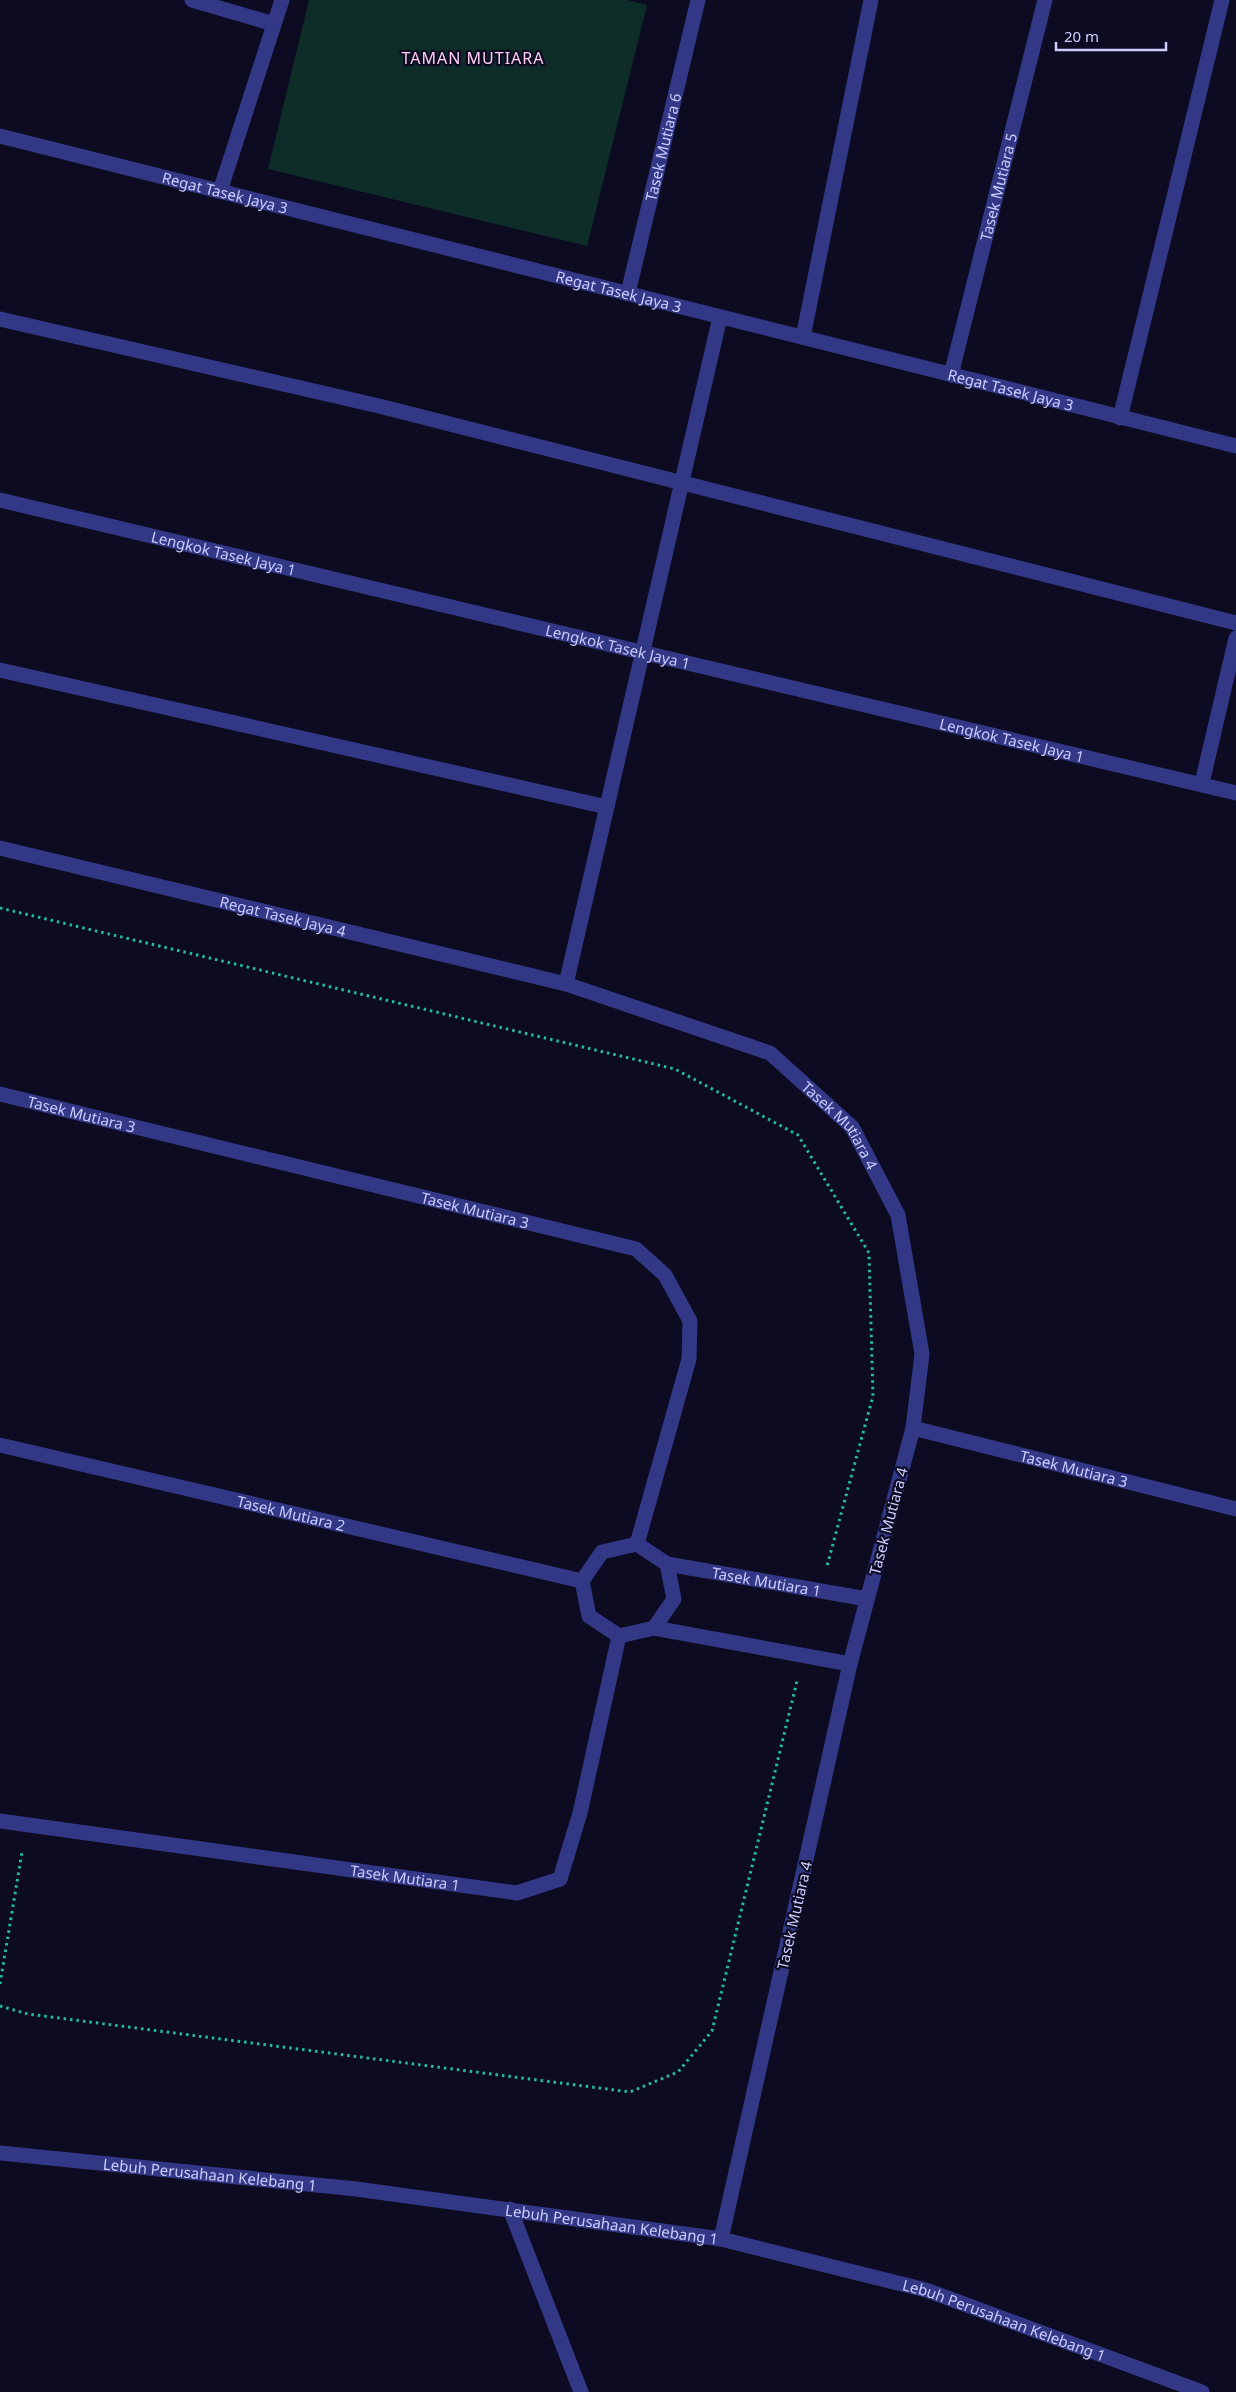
<svg xmlns="http://www.w3.org/2000/svg" width="1236" height="2392" font-family="'Noto Sans',sans-serif">
<style>
.green{fill:#0e2c28}
.lines{fill:none;stroke-linecap:round;stroke-linejoin:round}
.path{stroke:#23bca1;stroke-width:3;stroke-dasharray:2.5 4;stroke-linecap:butt}
.minor{stroke:#323885;stroke-width:15}
.labels{text-anchor:middle;dominant-baseline:central;stroke-width:4.5;stroke-linejoin:round;paint-order:stroke}
.street-label{font-size:15px;fill:#ccf;stroke:#0d0b22}
.neighbourhood-label{font-size:16px;letter-spacing:1px;fill:#ffcef3;stroke:#0d0b22}
</style>
<rect width="100%" height="100%" fill="#0d0b22"/>
<path class="green" d="M309 0H627L647 5 587 246 268 169Z"/>
<g class="lines">
<path class="path" d="M0 908 675 1069 798 1135 869 1253 873 1396 827 1566
M0 1984 22 1852
M0 2006 28 2014 630 2092 678 2072 712 2031 797 1681"/>
<g class="minor">
<path d="M192 0 274 24"/>
<path id="s1" d="M0 136 1236 446"/>
<path d="M220 191 282 0"/>
<path id="s2" d="M628 293 698 0"/>
<path d="M0 319 379 406 1236 623"/>
<path d="M803 337 871 0"/>
<path id="s3" d="M951 375 1045 0"/>
<path d="M1120 418 1222 0"/>
<path id="s4" d="M0 500 1236 793"/>
<path d="M0 670 607 807"/>
<path d="M1202 783 1236 638"/>
<path id="s5" d="M0 848 566 984 770 1053 852 1127 898 1215 922 1354 913 1428 850 1664 721 2239"/>
<path d="M566 984 720 317"/>
<path id="s6" d="M0 1094 636 1249 665 1275 690 1321 689 1359 637 1544"/>
<path id="s7" d="M913 1428 1236 1509"/>
<path id="s8" d="M0 1445 582 1581"/>
<path id="s9" d="M667 1564 867 1599"/>
<path d="M654 1628 674 1599 667 1564 637 1544 602 1552 582 1581 589 1616 619 1636 654 1628 850 1664"/>
<path id="s10" d="M0 1821 517 1893 560 1879 580 1813 619 1636"/>
<path id="s11" d="M0 2153 356 2189 721 2239 926 2290 1202 2392"/>
<path d="M510 2209 581 2392"/>
</g>
</g>
<g class="labels">
<g class="street-label">
<text stroke="none"><textPath href="#s2" startOffset="150">Tasek Mutiara 6</textPath></text>
<text stroke="none"><textPath href="#s3" startOffset="194">Tasek Mutiara 5</textPath></text>
<text stroke="none"><textPath href="#s1" startOffset="232">Regat Tasek Jaya 3</textPath></text>
<text stroke="none"><textPath href="#s1" startOffset="638">Regat Tasek Jaya 3</textPath></text>
<text stroke="none"><textPath href="#s1" startOffset="1042">Regat Tasek Jaya 3</textPath></text>
<text stroke="none"><textPath href="#s4" startOffset="230">Lengkok Tasek Jaya 1</textPath></text>
<text stroke="none"><textPath href="#s4" startOffset="635">Lengkok Tasek Jaya 1</textPath></text>
<text stroke="none"><textPath href="#s4" startOffset="1040">Lengkok Tasek Jaya 1</textPath></text>
<text stroke="none"><textPath href="#s5" startOffset="291">Regat Tasek Jaya 4</textPath></text>
<text stroke="none"><textPath href="#s6" startOffset="84">Tasek Mutiara 3</textPath></text>
<text stroke="none"><textPath href="#s5" startOffset="899">Tasek Mutiara 4</textPath></text>
<text stroke="none"><textPath href="#s6" startOffset="489">Tasek Mutiara 3</textPath></text>
<text stroke="none"><textPath href="#s7" startOffset="166">Tasek Mutiara 3</textPath></text>
<text stroke="none"><textPath href="#s8" startOffset="299">Tasek Mutiara 2</textPath></text>
<text transform="translate(888 1521) rotate(-75)">Tasek Mutiara 4</text>
<text stroke="none"><textPath href="#s9" startOffset="101">Tasek Mutiara 1</textPath></text>
<text stroke="none"><textPath href="#s10" startOffset="409">Tasek Mutiara 1</textPath></text>
<text transform="translate(794 1915) rotate(-77)">Tasek Mutiara 4</text>
<text stroke="none"><textPath href="#s11" startOffset="211">Lebuh Perusahaan Kelebang 1</textPath></text>
<text stroke="none"><textPath href="#s11" startOffset="616">Lebuh Perusahaan Kelebang 1</textPath></text>
<text stroke="none"><textPath href="#s11" startOffset="1021">Lebuh Perusahaan Kelebang 1</textPath></text>
</g>
<g class="neighbourhood-label">
<text x="473" y="58">TAMAN MUTIARA</text>
</g>
</g>
<path d="M1056 42v8h110v-8" fill="none" stroke="#ccccff" stroke-width="2.5"/>
<text x="1064" y="42" font-size="15" fill="#ccccff" stroke="#0d0b22" stroke-width="4" paint-order="stroke">20 m</text>
</svg>
